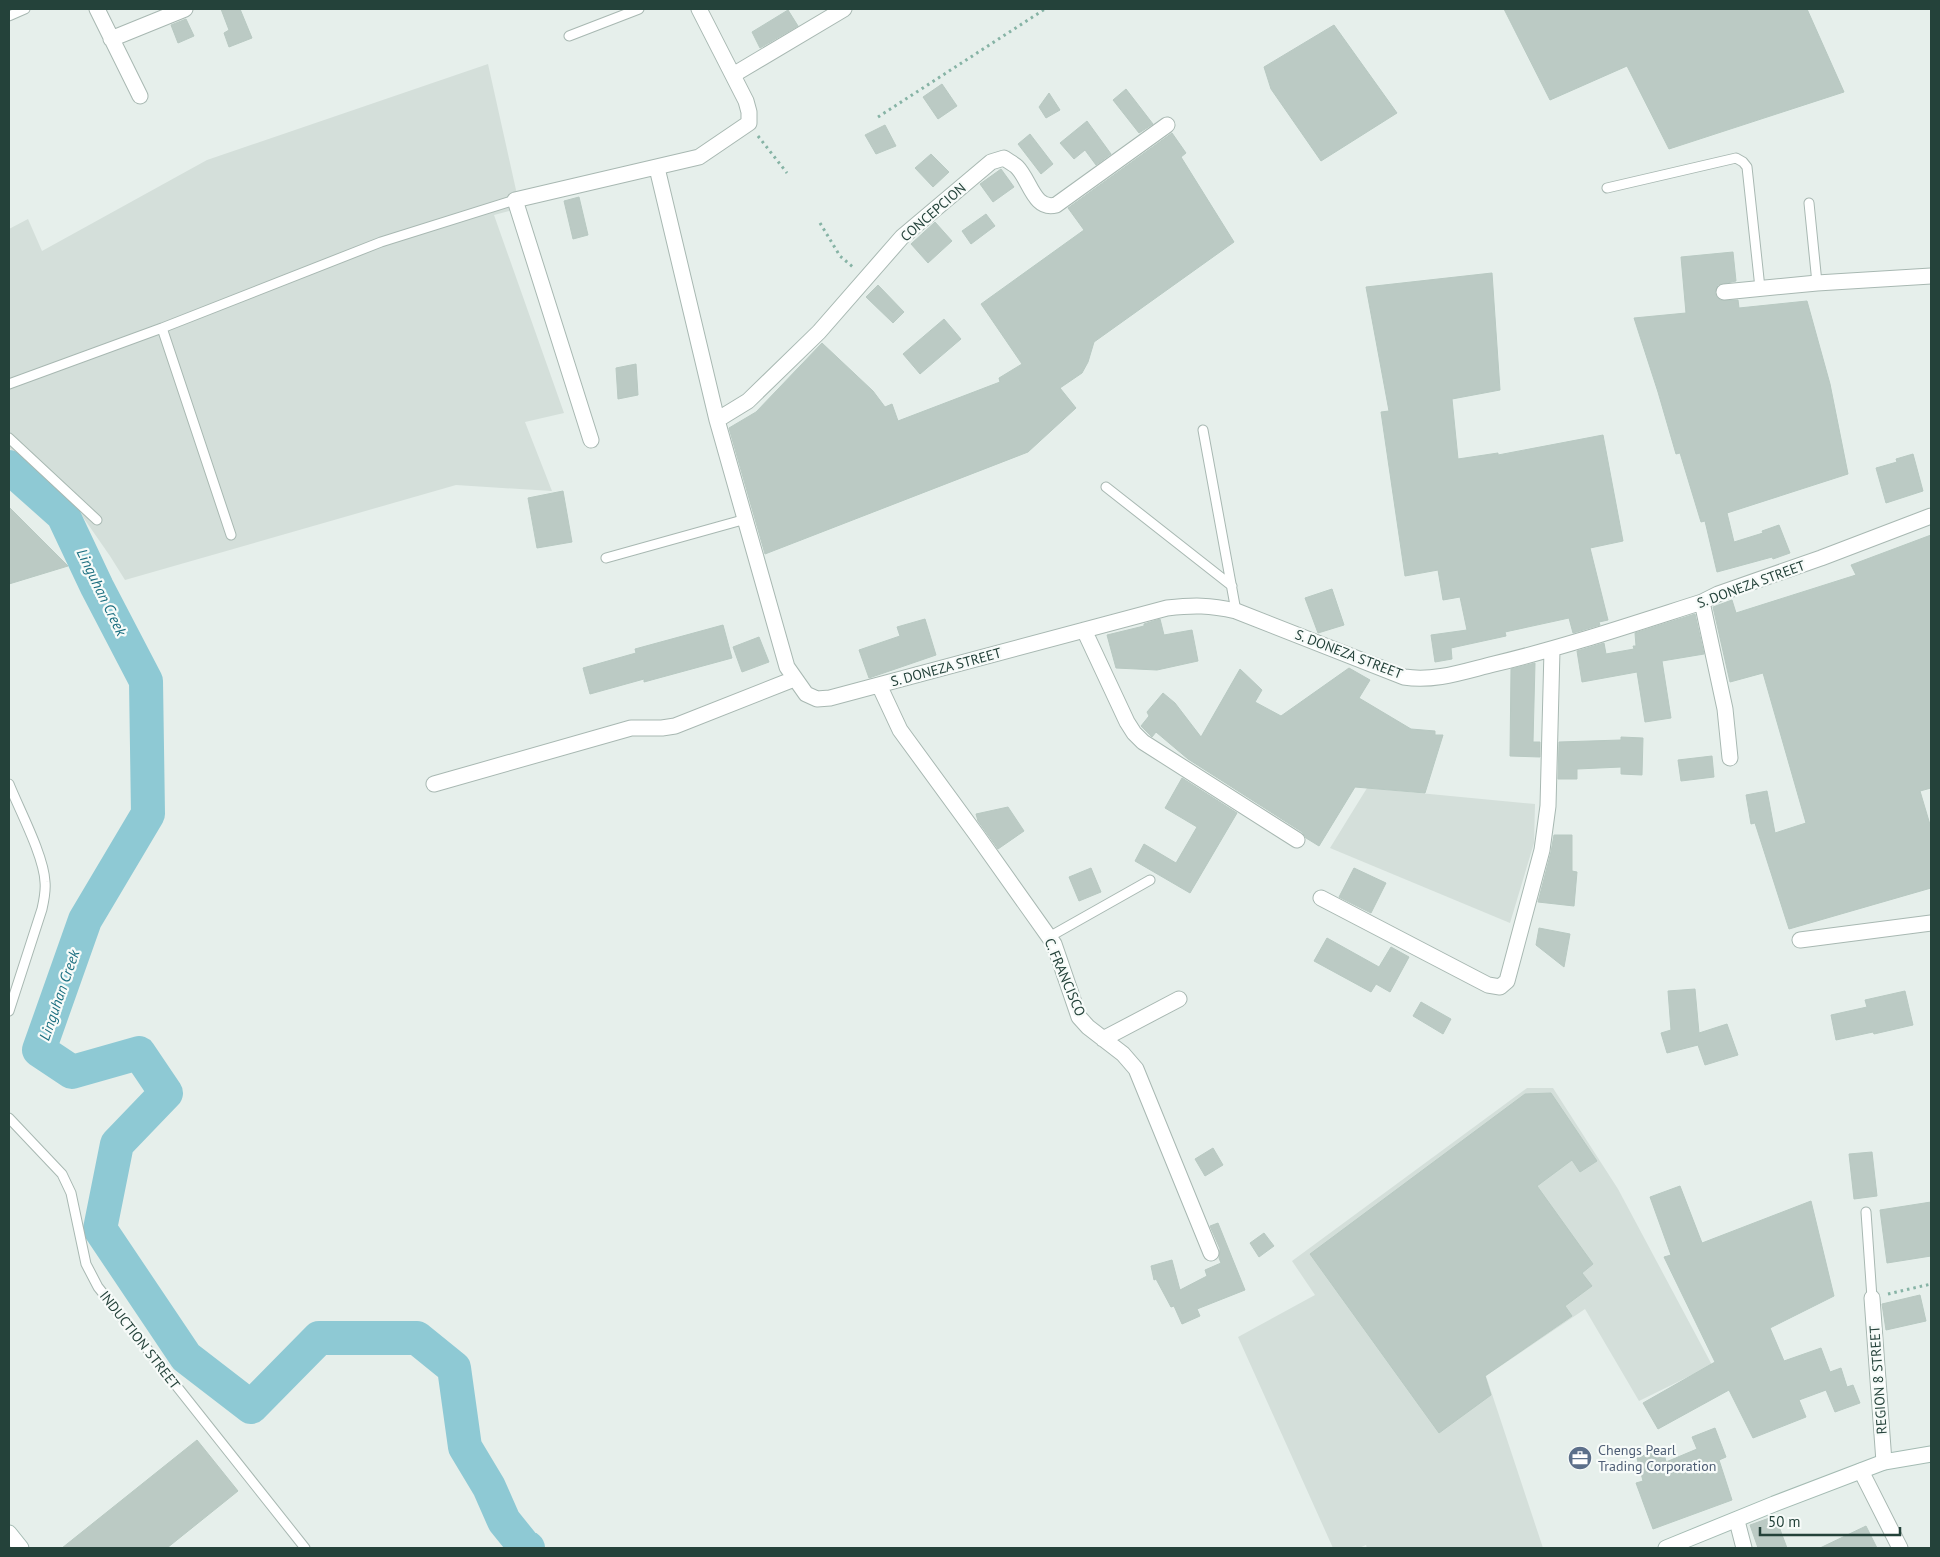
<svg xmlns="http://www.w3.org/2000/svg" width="1940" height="1557" font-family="'PT Sans',sans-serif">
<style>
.built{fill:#d4dfda}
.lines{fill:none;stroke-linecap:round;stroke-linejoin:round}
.river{stroke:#8ec9d4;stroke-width:34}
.building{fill:#bbcac4;stroke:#b8c9c2}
.lane-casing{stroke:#a8b8b2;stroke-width:11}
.street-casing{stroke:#a8b8b2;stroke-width:17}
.secondary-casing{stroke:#a4bbb3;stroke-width:17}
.path{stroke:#86b3a5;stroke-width:3;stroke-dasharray:2.5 4;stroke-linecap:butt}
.lane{stroke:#fff;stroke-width:9}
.street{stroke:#fff;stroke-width:15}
.secondary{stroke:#fff;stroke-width:15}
.labels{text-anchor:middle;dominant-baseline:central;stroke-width:4.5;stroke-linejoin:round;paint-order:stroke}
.street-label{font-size:14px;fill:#24423a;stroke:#f7fbf9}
.service-label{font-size:14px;fill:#4e5e75;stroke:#f7fbf9;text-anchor:start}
.water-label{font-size:15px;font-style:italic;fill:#1c6f80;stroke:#f7fbf9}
</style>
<rect width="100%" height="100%" fill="#e6efeb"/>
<path class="built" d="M488 64 520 208 494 215 564 413 525 422 552 491 456 485 125 580 110 556 76 507 9 448V229L28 219 42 251 207 160Z
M1367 788 1535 804 1534 843 1510 923 1330 848Z
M1527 1088H1553L1618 1189 1712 1365 1639 1401 1585 1309 1486 1376 1543 1548H1367L1366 1545 1359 1548H1333L1238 1337 1315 1295 1292 1261Z"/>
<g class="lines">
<path class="river" d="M9 467 63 515 97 587 146 681 148 814 85 920 39 1050 72 1072 139 1053 166 1093 117 1144 100 1229 186 1357 251 1407 319 1338H417L454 1368 465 1447 489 1487 504 1521 525 1547 528 1548"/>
</g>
<path class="building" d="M221 9H240L252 38 229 47 224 33 229 30Z
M1504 9H1807L1844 92 1669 149 1627 66 1550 100Z
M788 10 798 26 760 48 752 32Z
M186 19 194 36 178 43 171 25Z
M1334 25 1397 113 1321 161 1271 89 1264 67Z
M942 84 957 106 938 119 923 97Z
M1126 89 1153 124 1139 133 1113 100Z
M1049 93 1060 110 1046 118 1039 107Z
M1087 121 1111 154 1096 165 1085 150 1074 159 1060 143Z
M885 125 896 146 876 154 865 135Z
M1172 133 1186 153 1181 157 1234 242 1094 342 1088 362 1082 373 1060 388 1076 408 1028 452 765 554 729 428 756 412 822 343 873 391 885 407 892 404 898 421 1000 382 999 378 1022 364 981 304 1084 230 1068 208Z
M1030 134 1053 164 1041 174 1018 144Z
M931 154 949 172 933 187 915 168Z
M1001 169 1014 187 993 202 980 184Z
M579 197 588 235 573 239 564 201Z
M986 214 995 226 971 244 962 231Z
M935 222 952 241 928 263 911 244Z
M1733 252 1736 281 1718 285 1715 293 1720 300H1738L1739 308 1807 301 1830 384 1848 474 1727 513 1734 542 1763 533 1762 531 1779 525 1790 553 1773 559 1772 557 1717 572 1705 521 1701 522 1680 453 1676 454 1658 392 1634 318 1686 313 1681 257Z
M1492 273 1500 390 1452 399 1458 459 1498 453V455L1603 435 1623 541 1590 548 1608 620 1599 622 1600 625 1573 633 1569 618 1505 632 1506 636 1451 648 1452 659 1435 662 1431 635 1467 630 1460 597 1443 600 1438 570 1405 576 1381 412 1389 411 1366 287Z
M878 285 904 312 893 323 866 297Z
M944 319 961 339 920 374 903 354Z
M636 364 638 395 618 399 616 368Z
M1913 454 1923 491 1886 503 1876 468 1897 462 1896 459Z
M563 491 572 542 537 548 528 498Z
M9 507 68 566 9 584Z
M1931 535V788L1920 791 1931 828V888L1789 929 1755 823 1751 824 1746 795 1767 791 1775 833 1806 823 1763 673 1730 682 1713 607 1732 600 1736 613 1856 575 1851 565Z
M1332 589 1344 625 1318 633 1305 598Z
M1695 614 1704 654 1662 661 1671 718 1645 722 1637 672 1582 682 1577 651 1604 643 1606 654 1634 649 1633 646H1636L1635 633Z
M925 619 936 655 869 678 859 650 900 636 897 627Z
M1160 619 1164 635 1192 630 1198 661 1157 670 1116 668 1107 635 1144 626V624Z
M723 625 732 658 644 682V679L590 694 583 668 636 653 635 649Z
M759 637 769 662 742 672 733 647Z
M1535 663 1533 742H1540V757L1510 756 1511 669Z
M1349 668 1370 680 1359 698 1411 729 1435 731V735H1443L1425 793 1355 787 1319 846 1306 838 1302 832 1188 759 1156 732 1152 737 1141 726 1149 716 1147 712 1163 693 1175 703 1201 737 1240 669 1262 690 1255 702 1281 716Z
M1621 737 1643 738 1642 775 1621 774V767L1577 769V779H1558L1559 742 1621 740Z
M1712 756 1714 777 1681 781 1678 760Z
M1182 778 1237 813 1190 893 1135 861 1144 844 1176 863 1197 827 1165 808Z
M1008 807 1024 831 998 849 978 821 976 814Z
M1554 835H1572V871L1577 872 1574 906 1538 902 1551 852Z
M1091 868 1101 892 1079 901 1069 877Z
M1354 868 1386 883 1371 913 1339 897Z
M1539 928 1570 934 1564 967 1536 945Z
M1327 938 1379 967 1391 947 1409 957 1390 992 1376 984 1371 992 1314 961Z
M1695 989 1699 1033 1727 1024 1738 1055 1705 1065 1698 1045 1667 1053 1661 1033 1671 1030 1668 991Z
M1905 991 1913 1025 1874 1034 1873 1032 1836 1040 1831 1015 1867 1007 1865 1000Z
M1421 1002 1451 1019 1443 1034 1413 1016Z
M1551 1093 1597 1161 1580 1172 1572 1160 1537 1186 1593 1264 1582 1273 1592 1286 1565 1306 1572 1316 1485 1376 1491 1395 1439 1433 1310 1254 1525 1094Z
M1213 1148 1223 1165 1205 1176 1195 1159Z
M1872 1152 1877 1196 1854 1199 1849 1154Z
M1680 1186 1702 1243 1811 1201 1834 1296 1770 1328 1784 1361 1821 1348 1830 1372 1841 1368 1847 1387 1853 1385 1860 1403 1835 1412 1826 1390 1799 1400 1806 1417 1753 1438 1729 1390 1658 1429 1643 1403 1715 1362 1664 1257 1671 1255 1650 1197Z
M1931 1202V1256L1887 1263 1880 1210Z
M1218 1223 1245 1290 1197 1309 1200 1316 1182 1324 1174 1306 1171 1307 1156 1279 1154 1280 1151 1266 1172 1260 1180 1290 1207 1276 1205 1270 1221 1263 1219 1258 1220 1249 1210 1226Z
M1264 1233 1274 1246 1259 1257 1250 1243Z
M1920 1295 1926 1321 1886 1330 1882 1304Z
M1715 1428 1726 1457 1719 1460 1732 1500 1653 1529 1636 1483 1643 1481 1637 1458 1663 1448 1666 1462 1697 1449 1692 1437Z
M197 1440 238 1491 167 1548H62Z
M1775 1516 1787 1548H1758L1750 1525Z
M1866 1526 1877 1548H1820Z"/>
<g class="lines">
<g class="lane-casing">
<path id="lane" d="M9 16 25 9
M569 36 639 9
M1607 188 1736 158 1743 162 1747 167 1760 288
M1809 203 1817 283
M162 328 231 535
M9 384 162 328 381 242 515 200
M1203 430 1236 611
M9 438 97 520
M1106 487 1232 586
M606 558 746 519
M9 784C19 809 44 856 45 882 46 891 44 900 42 909L9 1011
M1049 937 1150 880
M9 1118 62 1174 71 1193 86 1264 98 1287 305 1548
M1866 1212 1872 1298"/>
</g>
<g class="street-casing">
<path id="street" d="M97 9 140 96
M111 39 185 9
M733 75 844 9
M657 168 717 420 787 667 806 694 817 699 830 698 1167 608C1194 605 1209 605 1236 611L1404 677C1435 682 1465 671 1494 664 1565 647 1633 624 1702 602L1718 594 1821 558 1931 516
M1724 292 1817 283 1931 276
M717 420 748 401 819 332 902 237 991 162 1004 158C1008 161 1014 164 1017 167 1030 180 1034 211 1056 205L1167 125
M591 440 515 200 699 157 749 123V112L746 101 699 9
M1702 602 1725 709 1730 758
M1084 630 1127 722 1134 733 1143 742 1297 840
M879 685 900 730 976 834 1054 944 1079 1017 1088 1027 1123 1054 1136 1069 1211 1253
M434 784 631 728H662L675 726 794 679
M1321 898 1488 985 1500 987 1507 981 1542 850 1548 806 1552 650
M1800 940 1931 923
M1103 1039 1179 999
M1872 1298 1884 1462
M1861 1471 1900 1548
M1737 1521 1744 1548"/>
</g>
<g class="secondary-casing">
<path id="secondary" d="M9 1533 21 1548
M1666 1548 1774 1504 1884 1462 1931 1454"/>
</g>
<path class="path" d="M878 117 1045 9
M758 136 787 173
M820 223 840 256 854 268
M1888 1294 1931 1284"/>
<use href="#lane" class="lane"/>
<use href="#street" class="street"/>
<use href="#secondary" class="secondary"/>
</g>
<defs>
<g id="office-disc" transform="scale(1.25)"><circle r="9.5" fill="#5c6f8a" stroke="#f7fbf9"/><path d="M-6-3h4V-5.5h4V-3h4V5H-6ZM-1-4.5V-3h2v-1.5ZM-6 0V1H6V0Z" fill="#fff"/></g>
</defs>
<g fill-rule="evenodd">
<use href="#office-disc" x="1580" y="1458"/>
</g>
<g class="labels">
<g class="street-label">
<text transform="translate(933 212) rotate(-41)">CONCEPCION</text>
<text transform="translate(1751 584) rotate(-20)">S. DONEZA STREET</text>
<text transform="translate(1349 654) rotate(21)">S. DONEZA STREET</text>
<text transform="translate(946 667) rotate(-15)">S. DONEZA STREET</text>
<text transform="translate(1065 977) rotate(67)">C. FRANCISCO</text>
<text transform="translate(140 1340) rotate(52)">INDUCTION STREET</text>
<text transform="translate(1878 1380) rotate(-94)">REGION 8 STREET</text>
</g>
<g class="service-label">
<text x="1598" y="1450">Chengs Pearl<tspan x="1598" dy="16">Trading Corporation</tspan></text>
</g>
<g class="water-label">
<text transform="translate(102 592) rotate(64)">Linguhan Creek</text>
<text transform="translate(59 995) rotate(-71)">Linguhan Creek</text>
</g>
</g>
<rect width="1940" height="1557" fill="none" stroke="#24423a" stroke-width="20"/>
<path d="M1760 1527v8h140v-8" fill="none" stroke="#24423a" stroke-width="2.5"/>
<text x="1768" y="1527" font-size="15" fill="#24423a" stroke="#f7fbf9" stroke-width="4" paint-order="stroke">50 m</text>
</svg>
